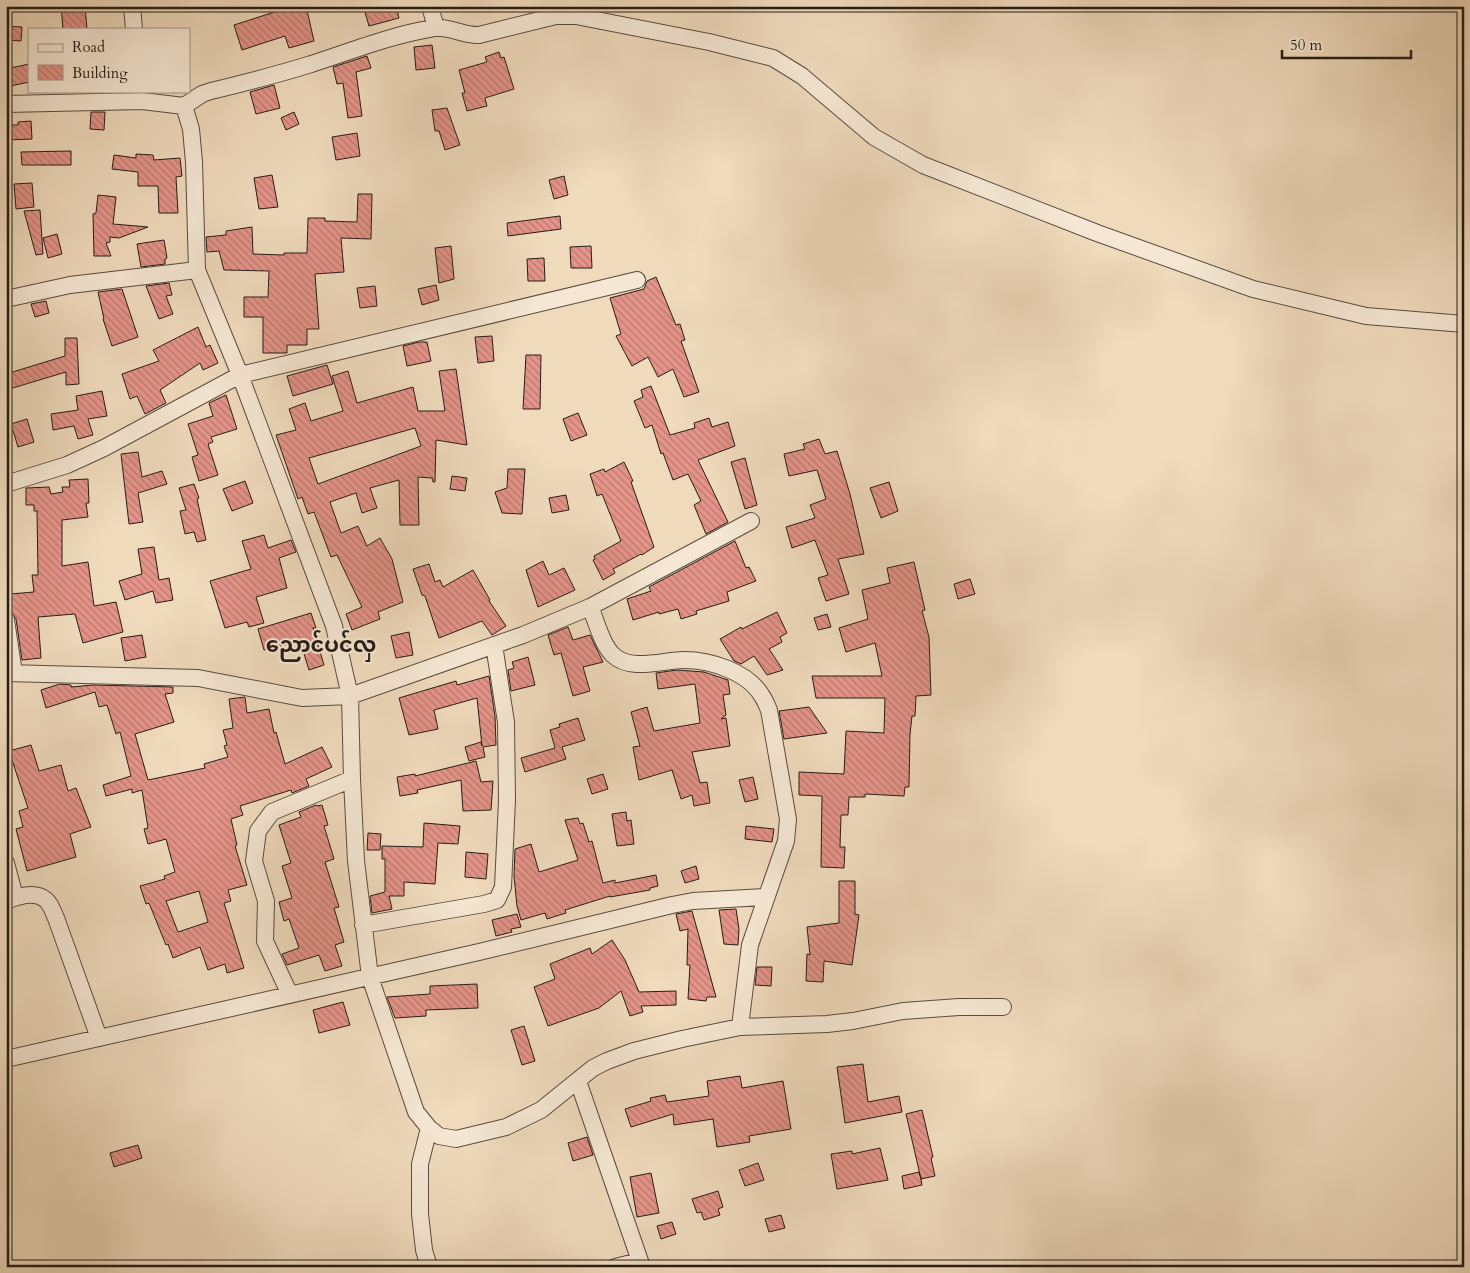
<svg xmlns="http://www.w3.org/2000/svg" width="1470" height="1273" font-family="Cardo,'Noto Sans Myanmar',serif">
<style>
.building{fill:url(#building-back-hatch);stroke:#271c16;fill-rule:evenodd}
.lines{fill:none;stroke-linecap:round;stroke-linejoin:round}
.street-casing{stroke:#594c40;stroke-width:18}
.street{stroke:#f5e7d3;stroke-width:16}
.labels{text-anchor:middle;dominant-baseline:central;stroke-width:4;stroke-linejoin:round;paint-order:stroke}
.quarter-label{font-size:21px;font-weight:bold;fill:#271c16;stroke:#f5e7d3}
</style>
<defs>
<pattern id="building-back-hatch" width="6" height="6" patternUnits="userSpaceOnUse" patternTransform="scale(1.25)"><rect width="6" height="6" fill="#e59489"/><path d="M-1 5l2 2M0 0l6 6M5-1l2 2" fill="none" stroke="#ba786f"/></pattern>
</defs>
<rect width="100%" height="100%" fill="#efdabc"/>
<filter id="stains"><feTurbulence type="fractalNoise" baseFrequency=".004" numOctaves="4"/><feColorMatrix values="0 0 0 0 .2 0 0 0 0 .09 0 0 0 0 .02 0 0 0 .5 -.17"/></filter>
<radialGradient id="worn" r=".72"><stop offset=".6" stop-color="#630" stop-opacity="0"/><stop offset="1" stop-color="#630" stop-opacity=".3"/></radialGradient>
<path class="building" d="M61 6H85L87 29H63Z
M283 6H306L314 41 289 48 285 36 242 50 234 25 284 9Z
M375 6H396L399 18 369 26 364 9Z
M6 26 22 27 21 41 6 40Z
M432 45 435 68 416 70 414 47Z
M499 52 501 58 504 57 514 89 485 98 487 106 467 111 462 93H465L459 70 487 62 485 57Z
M367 56 371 68 356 72 362 116 348 118 343 83 337 84 333 67Z
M29 64V82L6 87V69Z
M274 85 280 108 256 114 250 92Z
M447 108 460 145 445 150 439 131H435L432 110Z
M91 112H105L104 130 90 129Z
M294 112 299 124 286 130 281 118Z
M31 121 32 139 6 140V125H18V122Z
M357 133 360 156 336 160 332 137Z
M71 151V165H22L21 152Z
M136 154 153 155 154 160 180 158 182 176 176 177 178 213H159L158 186H138V172L112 169 114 155 136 158Z
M272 175 278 207 259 209 254 178Z
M564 176 568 195 554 199 549 180Z
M32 183 34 207 16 209 14 184Z
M358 194H372L371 239 341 238 344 272 315 274 319 329H307V345H287V353H263V317H244V297H268L269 271 224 270 219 251 207 252 206 237 226 235V231L252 227 253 254 284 255V253H307L308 218H325V221L357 222Z
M98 195 116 197 113 224 148 227 119 238 110 237V242L106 243 111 256H94L93 214 96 213Z
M40 210 43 254 36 255 24 211Z
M560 216 561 229 508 236 507 223Z
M57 234 62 254 48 258 43 238Z
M164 240 167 258 165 259V264L141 267 137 244Z
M451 246 454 279 439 283 435 248Z
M591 246 592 268H571L570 247Z
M544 258 545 281H528L527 259Z
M656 277 676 325 680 324 685 340 681 341 699 392 684 397 673 369 658 377 648 357 632 366 616 336 621 334 610 298 644 289 647 281Z
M169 283 172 295 166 296 173 314 159 319 146 286Z
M436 285 439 300 422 305 418 289Z
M375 286 377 306 360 308 357 288Z
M122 289 138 337 112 346 103 319H104L98 292Z
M46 301 49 313 35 317 31 304Z
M198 327 206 347 210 345 218 363 203 370 200 363 160 390 166 403 145 414 137 396 130 399 122 374 159 361 153 350Z
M492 336 494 361 478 363 475 337Z
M65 338H77L79 384 66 385V372L6 390V374L65 356Z
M419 342H427L431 361 407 366 403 346Z
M526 355H541L540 409H523Z
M327 365 333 384 293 396 287 376Z
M456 369 467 445 436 440 435 482H433L432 478 418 477 419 525H400L399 480 370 488 377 508 362 513 356 493 330 502 341 533 358 526 367 546 380 538 392 559 403 602 378 612 380 619 352 630 346 614 362 607 337 555 331 557 314 512 308 514 302 497 298 499 276 435 296 430 289 409 305 403 311 421 343 411 332 376 348 371 357 403 413 387 418 411H445L439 371ZM415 428 421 446 318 484 309 458Z
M651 386 670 435 695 428 694 423 709 418 712 427 728 422 735 446 698 460 728 522 706 534 694 505 701 501 688 474 673 480 663 453 661 454 652 425 645 428 634 401 643 397 641 390Z
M102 391 107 416 88 419 93 435 78 439 74 426 53 430 51 414 78 410 76 396Z
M226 395 237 429 211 437 213 442 208 444 218 475 199 481 192 457 198 455 188 424 213 416 209 403Z
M578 413 587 435 571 441 563 419Z
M27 419 34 442 18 447 11 424Z
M819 439 825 454 837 451 850 494 864 554 838 559 849 594 826 601 818 578 828 575 815 540 792 548 786 527 815 518 810 505 826 499 817 470 789 476 784 454 805 449 803 444Z
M138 452 142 477 162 471 167 484 138 493 143 522 129 524 121 454Z
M745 458 757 505 745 509 731 462Z
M624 462 633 481 631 482 654 547 642 555 641 554 613 569 615 573 603 580 593 560 595 559 594 556 621 541 602 494 597 496 590 474 604 469 605 472Z
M508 469H525L522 514 502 513 495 492 507 488Z
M452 476 467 478 465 491 450 489Z
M88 479 89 503H86L88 517 62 520V566L88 562 94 606 116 602 123 632 83 643 75 614 38 617 41 658 22 660 16 619 11 612 10 594 34 592 32 575H38L37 511H34V505H26V488L49 487 51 494 63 492 62 487H70L69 480Z
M245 481 253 503 232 511 223 489Z
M889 482 898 511 881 518 870 488Z
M194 484 199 498 197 499 206 540 197 542 194 532 185 534 180 511 186 510 179 488Z
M566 495 569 510 552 513 549 498Z
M264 535 268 548 291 540 296 552 279 558 287 588 256 597 264 623 249 627 247 622 225 628 210 581 251 569 242 541Z
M735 541 746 568 749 567 756 581 727 592 729 601 696 611 697 614 681 619 678 609 659 614V612L633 620 627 599 651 591 649 587Z
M154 547 159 580 169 578 173 600 156 603 153 591 125 600 119 581 142 574 138 549Z
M543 561 549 575 564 568 575 590 538 607 526 570Z
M914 562 925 610 922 611 929 637 931 695 916 696 915 716H912L910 734 909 787H905L904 796 865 794V797H849L848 815H841L840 847H845L844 868 821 867 822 796 799 795V772L844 774 846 731 884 733 885 698H816L812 676H882L875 643 846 652 839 628 868 619 862 590 890 583 887 568Z
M429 564 435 582 440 580 443 587 473 570 490 600 489 601 506 626 492 635 482 621 439 638 425 596 422 595 413 569Z
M970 579 975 594 958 599 954 584Z
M777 612 787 633 780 637 782 642 769 649 783 670 767 675 754 656 741 664 734 661 720 639 741 627 742 629Z
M311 613 316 628H313L324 665 309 670 300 641 264 650 258 629Z
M827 614 831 627 818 630 814 618Z
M568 627 573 640 590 635 603 662 583 667 590 691 573 696 561 653 554 655 548 635Z
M409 632 413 655 396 658 391 636Z
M142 635 146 657 125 661 121 638Z
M528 657 535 685 511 691 508 670 514 668 512 662Z
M677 670 704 672 728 680 730 694 723 695 726 715 721 719 726 718 730 746 692 752 700 783 707 782 710 803 694 806 692 795 681 799 672 770 639 780 633 747 640 746 631 712 647 707 654 731 700 723 695 684 658 689 656 673Z
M489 676 495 716 496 745 483 747 485 757 469 761 465 747 481 742 482 746 477 698 434 710 438 729 409 735 399 698 456 681 457 685Z
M60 684 71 685V687L93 685 173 687V693L165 694 174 722 135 734 148 780 205 768 204 764 228 757 224 746 227 745 223 730 233 728 229 699 245 697 247 713 269 709 274 733 276 732 285 764 322 747 332 767 306 779 309 786 292 793 291 790 240 806 243 815 231 819 237 845 235 846 247 885 228 890 231 901 224 903 244 968 227 973 225 964 208 970 200 947 173 958 168 944 166 945 149 903 146 904 140 886 165 879 164 876 175 872 166 839 148 844 144 829 148 828 142 790 132 793V789L106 796 103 785 131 776 120 732 116 734 107 705 99 707 95 692 46 708 41 690ZM199 891 208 922 178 932 166 901Z
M809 707 827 733 784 739 779 711Z
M578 718 585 740 562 747 566 759 525 772 521 758 555 748 550 730 560 727 559 724Z
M31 745 39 771 61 765 68 791 76 788 91 827 70 834 76 857 27 871 16 829 23 827 19 811 28 808 9 751Z
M476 761 481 782 493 781 491 810 463 811 461 780 417 790 418 793 400 796 397 777 415 774V776Z
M603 774 608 789 592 794 587 779Z
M753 777 758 799 745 802 739 780Z
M316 805 317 806 322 805 328 825 324 826 334 859 325 862 339 907 334 908 344 942 335 945 342 966 325 971 319 955 287 965 282 954 299 948 289 919 284 921 279 902 292 898 282 866 291 863 279 825 301 817 299 812Z
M626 812 627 821 631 820 634 844 617 846 612 814Z
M578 818 580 824 583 823 589 842 592 841 603 883 615 880V883L656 875 658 886 650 888V890L610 897V896L565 910 566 913 547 919 545 913 521 920 517 906 514 876 515 849 531 844 539 872 578 860 565 820Z
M424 823 460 826 458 844 438 843 435 884 404 882V896H389L392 909 372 913 370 896 385 892V859H382V846L423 847Z
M746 826 774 829 772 842 745 839Z
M368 833 381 834 380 850H367Z
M466 852 488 854 486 879 465 877Z
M696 866 699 879 685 883 681 871Z
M839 881H855V914L859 915 852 965 824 961 823 982 806 981 807 954 810 955 807 927 839 923Z
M736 909 739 929 738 945 724 944 719 910Z
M692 911 716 997H707L706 1001 688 999 690 965H687L688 929 680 931 676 914Z
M517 914 521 927 511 929 512 932 496 936 492 920Z
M612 940 625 960 639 992 676 991V1005L641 1006 643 1012 630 1016 621 991 599 1008 548 1026 534 987 555 979 550 964 590 948 592 954Z
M757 967H772L771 986 755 985Z
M477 984 478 1008 426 1010V1016L395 1018 387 997 430 994V986Z
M343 1002 350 1025 319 1033 313 1010Z
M524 1026 535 1061 522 1065 511 1030Z
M863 1064 868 1102 899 1096 902 1112 845 1123 837 1067Z
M740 1076 742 1088 783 1081 791 1129 749 1136 750 1142 717 1147 713 1119 674 1125 673 1114 631 1127 625 1109 651 1101 650 1098 665 1095 667 1102 709 1096 707 1081Z
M922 1110 933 1157 931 1158 935 1176 921 1179 922 1185 904 1189 902 1176 919 1172 921 1179 906 1114Z
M587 1137 593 1155 573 1161 568 1143Z
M138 1145 142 1158 114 1167 110 1153Z
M880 1148 888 1180 837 1189 831 1154 852 1151V1154Z
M758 1163 764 1180 745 1186 739 1170Z
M651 1173 659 1213 637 1217 630 1177Z
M718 1191 723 1207 718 1209 720 1215 704 1220 701 1212 697 1213 692 1199Z
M781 1215 785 1228 769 1232 765 1219Z
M672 1222 676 1234 661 1239 657 1226Z"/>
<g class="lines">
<g class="street-casing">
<path id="street" d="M132 6 134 29
M430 6 436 28
M6 104 142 101 184 106 202 94 211 91C244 83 276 75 308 65 349 52 391 35 434 28 449 26 464 36 479 35L556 16H576L709 42 773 58 802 76 874 137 923 165 1097 233 1253 289 1366 316 1464 324
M184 106 191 129 194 162 197 270 240 375 334 626 350 696 352 779 356 861 370 977 416 1112 429 1128 439 1136 456 1139 506 1127 541 1110 593 1068 607 1061 634 1051 682 1039 740 1027 827 1024 853 1021 903 1011 959 1007H1003
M6 299 70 285 197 270
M6 484 67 465 104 448 240 375 637 280
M590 607C597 622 601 643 613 655 630 672 664 660 684 660 711 660 748 672 762 696 765 700 767 706 769 710L788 819 786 841 750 945 740 1027
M6 620 14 673
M6 673 198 678 302 698 350 696 523 635 590 607 751 521
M6 863 15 897
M6 901C18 896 36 891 46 900 51 904 53 912 56 918L99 1038
M363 925 484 904 497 900 503 887 507 800 506 722 494 645
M290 995 265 941 266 901 254 861 258 831 272 812 352 779
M6 1059 479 952 672 905 693 901 766 897
M578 1081 642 1267
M429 1128 420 1164V1214L424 1250 429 1267
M615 1267 640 1261"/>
</g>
<use href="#street" class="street"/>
</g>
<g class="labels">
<g class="quarter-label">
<text x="321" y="645">ညောင်ပင်လှ</text>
</g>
</g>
<rect width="1470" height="1273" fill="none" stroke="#efdabc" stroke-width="25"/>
<rect x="8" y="8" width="1455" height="1258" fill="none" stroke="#271c16" stroke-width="2.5"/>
<rect x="12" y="12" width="1445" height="1248" fill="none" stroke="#271c16"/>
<rect x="28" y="28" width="162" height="65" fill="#f5e7d3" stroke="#a39687"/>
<rect x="38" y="44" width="25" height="8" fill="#f5e7d3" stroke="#a39687"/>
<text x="72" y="52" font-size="15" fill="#271c16">Road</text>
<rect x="38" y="65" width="25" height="15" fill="url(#building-back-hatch)" stroke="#a39687"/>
<text x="72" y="78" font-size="15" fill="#271c16">Building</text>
<path d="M1282 50v8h129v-8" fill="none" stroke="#271c16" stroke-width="2.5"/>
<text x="1290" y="50" font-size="15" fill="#271c16" stroke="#f5e7d3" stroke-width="4" paint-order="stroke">50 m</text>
<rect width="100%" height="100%" filter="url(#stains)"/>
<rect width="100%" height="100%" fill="url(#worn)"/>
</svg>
